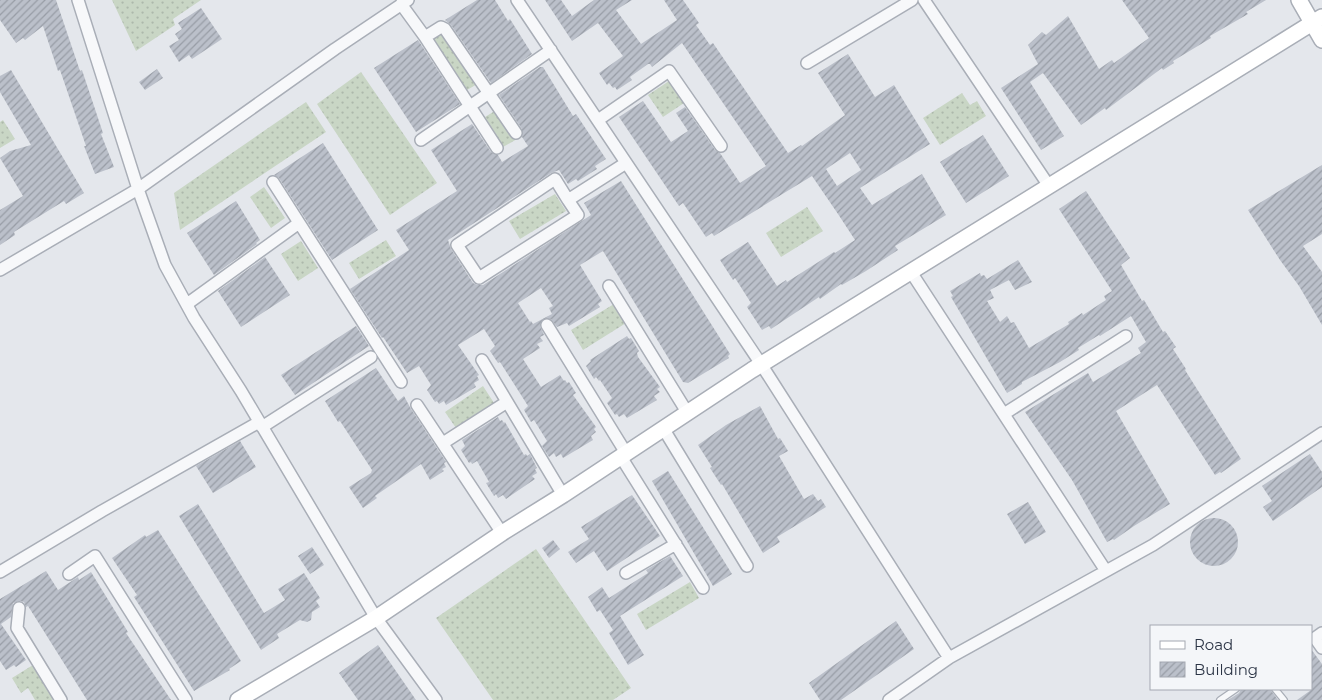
<svg xmlns="http://www.w3.org/2000/svg" width="1322" height="700" font-family="Montserrat,sans-serif">
<style>
.grass{fill:url(#grass-dots)}
.building{fill:url(#building-hatch);fill-rule:evenodd}
.lines{fill:none;stroke-linecap:round;stroke-linejoin:round}
.lane-casing{stroke:#a9aeb7;stroke-width:8}
.street-casing{stroke:#a9aeb7;stroke-width:14}
.secondary-casing{stroke:#a9aeb7;stroke-width:18}
.lane{stroke:#f7f8fa;stroke-width:5.5}
.street{stroke:#f7f8fa;stroke-width:11}
.secondary{stroke:#fff;stroke-width:15}
</style>
<defs>
<pattern id="grass-dots" width="8" height="8" patternUnits="userSpaceOnUse" patternTransform="scale(1.25)"><rect width="8" height="8" fill="#c9d6c5"/><path d="M2 2h.1M6 6h.1" fill="none" stroke="#adb8ab" stroke-width="1.8" stroke-linecap="round"/></pattern>
<pattern id="building-hatch" width="6" height="6" patternUnits="userSpaceOnUse" patternTransform="scale(1.25)"><rect width="6" height="6" fill="#bbc0ca"/><path d="M-1 1l2-2M0 6l6-6M5 7l2-2" fill="none" stroke="#989da6"/></pattern>
</defs>
<rect width="100%" height="100%" fill="#e4e7ec"/>
<path class="grass" d="M112 0H201L173 19 175 25 136 51Z
M445 32 479 83 467 90 433 39Z
M361 72 437 183 390 215 317 104Z
M672 79 687 101 663 117 648 95Z
M962 93 970 105 977 101 986 116 940 145 923 118Z
M306 102 326 132 180 230 174 193Z
M498 109 517 139 503 147 485 117Z
M3 120 15 139 0 148V122Z
M264 187 285 218 271 228 250 197Z
M555 194 566 211 520 239 509 221Z
M807 207 823 231 781 257 766 233Z
M386 240 396 256 359 279 349 263Z
M301 241 318 268 298 281 281 254Z
M614 304 626 323 583 350 571 330Z
M483 386 494 403 456 428 445 412Z
M536 549 631 688 613 700H493L436 618Z
M690 582 699 598 646 630 637 614Z
M33 665 54 699 52 700H35L28 688 21 693 12 678Z"/>
<path class="building" d="M0 0H56L80 71 82 70 103 133 101 134 114 167 95 174 84 146H86L60 70 58 71 43 26 25 40 23 38 16 43 0 20Z
M477 0H495L508 21 510 19 532 54 491 83 451 25 445 20Z
M545 0H561L572 16 594 0H632L616 10 641 44 677 20 664 0H683L699 23 696 25 710 45 713 43 788 153 801 145 802 146 845 115 818 73 848 54 875 97 894 85 930 144 860 188 872 205 922 174 946 215 895 246 898 250 866 271 842 285 841 284 820 299 819 297 771 329 769 326 762 330 747 307 751 303 735 278 733 280 720 260 748 242 777 286 786 280 787 282 834 252 835 253 855 240 838 214 812 176 714 236 712 233 706 237 683 203 679 206 619 117 643 101 671 142 688 131 676 113 685 107 715 150 720 153 740 183 766 166 682 43 652 67 650 64H648L630 77 632 80 617 90 615 87 613 88 609 83 607 85 599 73 623 56 598 23 572 41ZM850 153 861 170 837 186 826 169Z
M1122 0H1266L1246 12 1248 14 1210 36 1211 38 1173 61 1174 63 1163 70 1162 68 1106 110 1105 108 1081 125 1043 73 1030 82 1064 136 1041 150 1001 88 1038 64 1028 45 1042 32 1046 35 1068 16 1099 69 1112 60 1114 63 1149 38Z
M201 8 222 39 192 59 189 55 179 62 169 46 179 40 175 34 182 29 178 23Z
M418 40 460 104 416 132 374 68Z
M540 67H543L573 116 576 114 606 159 595 166 597 169 578 181 576 179 568 184 559 170 551 173 448 240 451 249 473 283 477 285H483L591 215 584 203 621 181 730 354 728 356 729 358 688 383 683 382 603 251 580 265 602 301 598 304 600 307 569 326 567 323 557 327 551 319H543L540 326 544 335 540 337 543 341 537 344 540 348 523 359 541 387 560 375 564 381 565 380 567 383 569 382 576 393 573 395 596 427 594 429 596 432 591 436 593 440 563 458 561 454 556 457 554 453 549 457 542 446 547 441 534 420 531 422 524 410 528 406 500 362 498 363 490 351 495 346 484 329 458 345 479 375 477 376 479 380 474 383 476 387 446 405 444 401 439 404 437 401 435 402 427 390 431 385 419 366 407 373 383 337 382 338 350 289 409 250 396 230 457 191 431 150 472 124 491 152 498 155 502 162 528 146 522 137V129L499 95ZM541 288 553 306 549 308 552 314 533 324 531 321 530 322 518 303Z
M157 69 163 78 145 90 139 82Z
M11 70 84 193 66 204 64 201 14 232 15 235 0 245V210L23 196 0 158 10 151 31 145 0 92V76Z
M983 135 1009 176 966 203 940 162Z
M323 143 378 230 332 260 279 178 274 175Z
M1322 165V234L1303 246 1322 272V325L1299 286 1280 260 1248 210Z
M1086 191 1130 258 1121 265 1142 301 1144 300 1163 332 1165 331 1176 347 1173 349 1186 369 1185 370 1241 459 1221 473 1220 472 1215 475 1157 385 1116 411 1170 504 1134 526 1114 540 1113 539 1107 542 1072 480 1025 412 1088 373 1093 382 1141 353 1138 348 1146 342 1131 316 1100 336 1099 335 1078 348 1079 350 1060 362 1022 382V384L1007 393 951 297 953 296 950 291 980 273 981 276 984 275 987 279 1018 260 1032 282 1015 290 1009 280 990 290 994 298 987 301 1000 322 1007 316 1011 323 1014 322 1029 348 1069 324 1068 322 1082 313 1083 315 1106 300 1104 296 1112 291 1059 209Z
M236 201 260 240 256 243 257 244 214 275 187 233Z
M265 257 290 295 241 327 218 291Z
M356 326 369 346 295 395 281 375Z
M627 336 629 339 631 338 639 351 637 353 638 357 660 387 657 389 660 392 654 396 657 400 627 418 624 414 619 417 617 414 615 415 607 403 612 398 600 380 599 381 596 377 594 379 586 366 591 361 590 360Z
M376 368 398 401 404 396 411 409 446 462 444 463 446 467 442 469 444 471 430 480 421 464 375 496 377 498 363 508 349 487 371 473 372 470 340 421 338 422 325 401Z
M760 406 778 439 780 438 788 451 779 456 804 499 813 494 818 501 821 499 826 507 777 537 780 542 763 553 722 484 721 485 710 468 712 467 698 445 726 425Z
M498 417 500 421 502 420 504 423 505 422 524 455 526 454 527 456 530 454 537 468 535 469 537 473 532 476 535 479 506 499 503 495 498 498 496 494 494 496 486 483 489 482 488 480 477 461 472 464 471 462 469 463 461 450 465 446 462 440Z
M240 441 256 467 213 493 196 466Z
M1310 454 1322 472V487L1273 521 1263 507 1272 501 1262 486Z
M668 471 732 574 713 586 652 481Z
M632 495 660 536 607 571 594 551 576 563 568 552 589 539 581 527Z
M1028 502 1046 532 1025 544 1007 514Z
M198 504 264 613 285 600 278 589 304 573 320 598 316 601 320 607 312 612 311 620 307 622 300 620 277 634 279 638 261 650 179 516Z
M1190 542a24 24 0 1 1 48 0a24 24 0 1 1-48 0Z
M158 530 241 661 229 669 230 670 194 691 134 597 137 595 112 558 145 535 146 537Z
M553 540 560 549 549 558 542 548Z
M312 547 324 565 310 574 298 556Z
M670 556 683 576 620 616 644 655 628 665 609 633 613 630 600 610 597 612 588 597 602 587 609 598 648 573 646 570Z
M46 571 58 590 78 577 79 580 91 572 128 632 126 633 171 700H87L28 606 26 607 24 602 20 601 13 603 11 617 1 624 26 660 16 667 14 665 6 670 0 661V599Z
M896 621 914 649 841 700H820L809 683Z
M378 645 416 700H358L339 673Z
M1311 649 1322 664V700H1297L1311 690Z
M1241 689H1270L1278 700H1228L1239 693Z"/>
<g class="lines">
<g class="lane-casing">
<path id="lane" d="M1275 689 1284 700
M1220 700 1236 689"/>
</g>
<g class="street-casing">
<path id="street" d="M78 0 138 189 165 265 194 318 241 391 376 618 436 700
M517 0 761 364 949 658
M924 0 1049 186
M401 4 425 37
M807 63 912 0
M598 120 669 71 721 146
M421 140 551 50
M497 148 425 37 441 27 445 29 516 133
M273 182 401 382
M568 200 555 179 457 245 479 278 578 215 568 200 626 163
M0 270 138 189 335 49 408 0
M911 272 1106 571
M609 286 687 412
M187 304 299 223
M547 325 626 453
M482 360 563 495
M417 405 502 533
M1004 414 1126 336
M262 427 371 357
M663 428 747 566
M443 443 507 402
M621 457 703 588
M0 572 102 511 259 422
M626 573 676 544
M69 574 95 556 186 700
M19 608 17 628 61 700
M1322 633 1315 638 1322 648
M889 700 949 658 1153 545 1322 433"/>
</g>
<g class="secondary-casing">
<path id="secondary" d="M1299 0 1322 40
M238 700 376 618 502 533 563 495 752 370 1322 17"/>
</g>
<use href="#lane" class="lane"/>
<use href="#street" class="street"/>
<use href="#secondary" class="secondary"/>
</g>
<rect x="1150" y="625" width="162" height="65" fill="#f4f6f9" stroke="#a4a8b1"/>
<rect x="1160" y="641" width="25" height="8" fill="#ffffff" stroke="#a4a8b1"/>
<text x="1194" y="650" font-size="15" fill="#2b3445">Road</text>
<rect x="1160" y="662" width="25" height="15" fill="url(#building-hatch)" stroke="#a4a8b1"/>
<text x="1194" y="675" font-size="15" fill="#2b3445">Building</text>
</svg>
